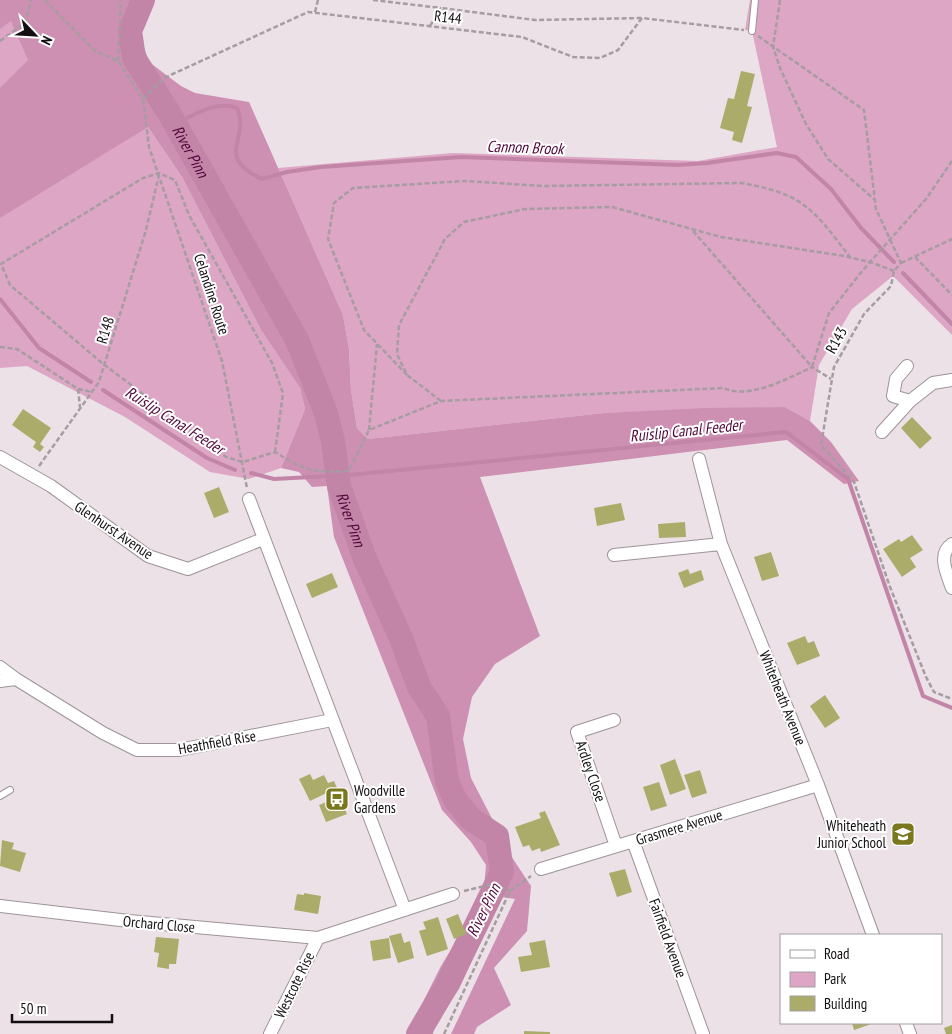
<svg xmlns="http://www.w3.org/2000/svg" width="952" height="1034" font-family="'PT Sans Narrow',sans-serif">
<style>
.green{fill:#dda6c4}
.forest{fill:#cd90b2}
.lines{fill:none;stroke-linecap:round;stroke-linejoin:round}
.stream{stroke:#c285a7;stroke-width:4}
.river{stroke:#c285a7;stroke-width:24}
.building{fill:#acac6a}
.service-casing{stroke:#9d9398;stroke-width:8}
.minor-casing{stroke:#9d9398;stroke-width:14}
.path{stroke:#a59da1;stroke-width:2.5;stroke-dasharray:5 2.5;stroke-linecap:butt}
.service{stroke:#fff;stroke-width:6}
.minor{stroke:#fff;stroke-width:12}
.labels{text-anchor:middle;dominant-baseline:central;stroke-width:4;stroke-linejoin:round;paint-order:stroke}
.street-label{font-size:15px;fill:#130f11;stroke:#fff}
.poi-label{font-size:15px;fill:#130f11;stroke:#fff;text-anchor:start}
.water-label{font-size:16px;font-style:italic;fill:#500639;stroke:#fff}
</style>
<rect width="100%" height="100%" fill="#ece1e7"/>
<path class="green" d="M0 0 148 127 182 177 261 330 300 388 305 409 281 468 249 479 210 472 125 417 27 366 0 368Z
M750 0H952V335L893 276 852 309 819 365 810 421 785 407 604 413 368 439 357 428 351 390 349 349 343 315 278 168 453 153 698 161 777 147 752 31 745 30Z"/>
<path class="forest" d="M0 0H154L145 11 138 30 149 62 181 86 195 93 249 102 343 315 349 349 351 390 357 428 368 439 604 413 705 408 785 407 810 421 831 442 859 481 844 484 787 440 480 477 540 636 495 664 472 697 463 739 471 778 513 859 531 886 527 931 494 968 511 1005 477 1027 474 1034H451L515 899 501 897 459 989 434 1027 433 1034H407L441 966 469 920 484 888 486 865 471 842 442 810 334 537 327 486 312 487 299 472 281 468 305 409 300 388 261 330 182 177 148 127 0 218V88L28 60 11 21 0 29Z"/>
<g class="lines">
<path class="stream" d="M175 124C194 115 216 100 237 108 251 139 213 156 262 179L287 172 321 167 461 157 678 165 707 163 777 153 796 157 831 189 861 228 894 262
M903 273 952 324
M0 299 39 348 91 382
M103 390 207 458 235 470
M251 473 274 479 349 475 786 432 848 479 923 696 952 708"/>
<path class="river" id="s1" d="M143 0 130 31 134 58 169 113 297 340 326 413 333 441 339 486 365 559 401 638 419 687 438 716 447 782 456 801 471 819 497 836 502 872 448 983 418 1034"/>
</g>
<path class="building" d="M741 71 755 74 747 106 752 107 742 143 732 140 734 132 720 128 728 98 734 99Z
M23 409 51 428 40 444 44 447 40 452 33 447 36 442 12 425Z
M912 417 932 438 920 449 901 428Z
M219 487 229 512 214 518 204 493Z
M621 503 625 520 597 526 594 508Z
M685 522 686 537 659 538 658 524Z
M912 535 923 550 910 558 916 567 902 577 883 549 899 539 901 542Z
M771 552 779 576 762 581 754 557Z
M688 569 690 574 701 570 704 580 684 588 678 573Z
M332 573 338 587 312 598 306 584Z
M805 636 808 643 814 641 820 656 797 665 787 643Z
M825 695 840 718 825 728 810 706Z
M675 759 686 789 670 795 660 765Z
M700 770 707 793 692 798 684 775Z
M310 774 313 780 324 775 328 783 334 781 337 788 310 801 299 779Z
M659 782 667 806 651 811 643 787Z
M336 798 340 806 343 805 347 814 326 822 319 805Z
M545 811 560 845 541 852 540 848 532 851 529 845 523 847 515 827 541 818 539 813Z
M2 840 14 843 12 849 26 853 20 872 0 866Z
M625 869 632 892 617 897 609 873Z
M304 893 321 896 318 914 294 910 297 894 304 895Z
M458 914 466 934 454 939 446 919Z
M438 917 448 949 427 956 419 931 426 929 423 922Z
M401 933 404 943 410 941 414 958 398 963 389 936Z
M156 937 179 939 176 964H169V969L157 967 159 953 154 952Z
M389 938 391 958 373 961 370 941Z
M545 940 550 967 521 972 518 957 532 955 529 943Z
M852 1023H874L854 1030Z
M952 1025V1034H946L944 1028Z
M524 1031 550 1032V1034H524Z"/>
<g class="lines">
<g class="service-casing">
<path id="service" d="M752 31 755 0
M0 796 10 790"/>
</g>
<g class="minor-casing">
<path id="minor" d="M907 366 896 379 893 396 910 401
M882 432 910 401 933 383 952 380
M0 457 51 486 148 556 188 569 263 539
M699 459 721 544 818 785 873 935
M249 499 405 910
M952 544C937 554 947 574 952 588
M614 555 721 544
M0 667 16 679
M0 681 16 679 103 733 137 750H179L332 720
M614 720 577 732 616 846
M633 841 703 1034
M541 869 818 785
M0 906 129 921 318 938
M906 1023 910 1034
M270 1034 318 938 453 894"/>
</g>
<path class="path" d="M45 0 95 51 118 61 143 99 149 147 222 361 247 488
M373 0 441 8
M780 0 773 47 780 68 806 124 828 159 874 199
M315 12 318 0
M430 26 441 8 535 20 642 18
M758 36 864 110 876 209 901 263 894 271 891 286 864 314 834 367 821 445 854 482 890 587 926 677 934 692 952 699
M0 41 25 23 31 0
M118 61 121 0
M143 99 164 78 308 12 522 37 573 57 600 58 618 50 642 18 744 30
M693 231 812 367
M915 257 952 295
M901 263 952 239
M0 347 17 349 78 389 92 392
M812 367 829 313 863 270 926 199 952 161
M407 375 364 330 328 239 334 203 353 188 465 181 543 186 741 183C804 194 812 208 850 257
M78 389 80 407
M441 401 407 375 397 354 399 325 445 239 464 222 525 209 612 207 721 237 844 256 870 262 894 271
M369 430 377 344
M275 452 283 393 272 363 189 215 175 180 159 173 143 178 1 264 10 285 102 363 226 457 243 462 275 452C304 470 314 473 349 471L369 430 441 401 724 388C749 400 789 378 812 367L831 379
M39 466 99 382 146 230 159 175
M464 891 493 884 510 891
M444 1034 510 891 531 876"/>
<use href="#service" class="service"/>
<use href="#minor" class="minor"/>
</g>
<defs>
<g id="bus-square" transform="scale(1.25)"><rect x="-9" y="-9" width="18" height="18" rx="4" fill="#7a781f" stroke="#fff"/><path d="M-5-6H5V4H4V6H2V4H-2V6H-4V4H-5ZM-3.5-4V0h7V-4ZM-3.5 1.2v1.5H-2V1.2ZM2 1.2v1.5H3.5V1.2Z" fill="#fff"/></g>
<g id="school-square" transform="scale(1.25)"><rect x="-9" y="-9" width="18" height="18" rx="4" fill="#7a781f" stroke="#fff"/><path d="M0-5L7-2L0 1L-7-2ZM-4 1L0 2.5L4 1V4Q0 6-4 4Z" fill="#fff"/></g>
</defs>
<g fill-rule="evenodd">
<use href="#bus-square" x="337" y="799"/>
<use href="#school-square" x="903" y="834"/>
</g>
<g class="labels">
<g class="street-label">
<text transform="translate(448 17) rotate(7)">R144</text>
<text transform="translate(212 294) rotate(72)">Celandine Route</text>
<text transform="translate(105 330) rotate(-73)">R148</text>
<text transform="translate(836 340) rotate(-61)">R143</text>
<text transform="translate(114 530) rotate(34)">Glenhurst Avenue</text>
<text transform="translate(783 698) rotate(68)">Whiteheath Avenue</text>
<text transform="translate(217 742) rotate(-10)">Heathfield Rise</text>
<text transform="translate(591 771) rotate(71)">Ardley Close</text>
<text transform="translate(679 827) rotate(-17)">Grasmere Avenue</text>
<text transform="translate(159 924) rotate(5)">Orchard Close</text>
<text transform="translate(668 938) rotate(70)">Fairfield Avenue</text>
<text transform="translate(294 985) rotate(-64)">Westcote Rise</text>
</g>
<g class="poi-label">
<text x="354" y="790">Woodville<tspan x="354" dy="17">Gardens</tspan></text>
<text x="886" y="825" text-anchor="end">Whiteheath<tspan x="886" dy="17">Junior School</tspan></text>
</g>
<g class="water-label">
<text transform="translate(525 147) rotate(2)">Cannon Brook</text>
<text stroke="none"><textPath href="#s1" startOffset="170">River Pinn</textPath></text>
<text transform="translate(175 420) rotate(32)">Ruislip Canal Feeder</text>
<text transform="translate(686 430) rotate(-6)">Ruislip Canal Feeder</text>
<text stroke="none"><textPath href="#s1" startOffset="575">River Pinn</textPath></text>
<text transform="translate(483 910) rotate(-64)">River Pinn</text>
</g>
</g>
<rect x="780" y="934" width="162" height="90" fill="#ffffff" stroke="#a19fa0"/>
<rect x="790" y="950" width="25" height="8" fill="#ffffff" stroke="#a19fa0"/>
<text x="824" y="959" font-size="15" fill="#130f11">Road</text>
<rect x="790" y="972" width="25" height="15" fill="#dda6c4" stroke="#a19fa0"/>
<text x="824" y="984" font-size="15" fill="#130f11">Park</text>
<rect x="790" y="996" width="25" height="15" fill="#acac6a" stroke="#a19fa0"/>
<text x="824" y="1009" font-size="15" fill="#130f11">Building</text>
<g transform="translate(35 35) rotate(115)" stroke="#ffffff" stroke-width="4" paint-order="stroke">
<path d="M0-4L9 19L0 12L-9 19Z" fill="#130f11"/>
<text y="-8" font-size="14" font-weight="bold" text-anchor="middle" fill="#130f11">N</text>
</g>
<path d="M12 1014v8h100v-8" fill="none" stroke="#130f11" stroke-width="2.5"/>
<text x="20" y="1014" font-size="15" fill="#130f11" stroke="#ffffff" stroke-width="4" paint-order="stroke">50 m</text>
</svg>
